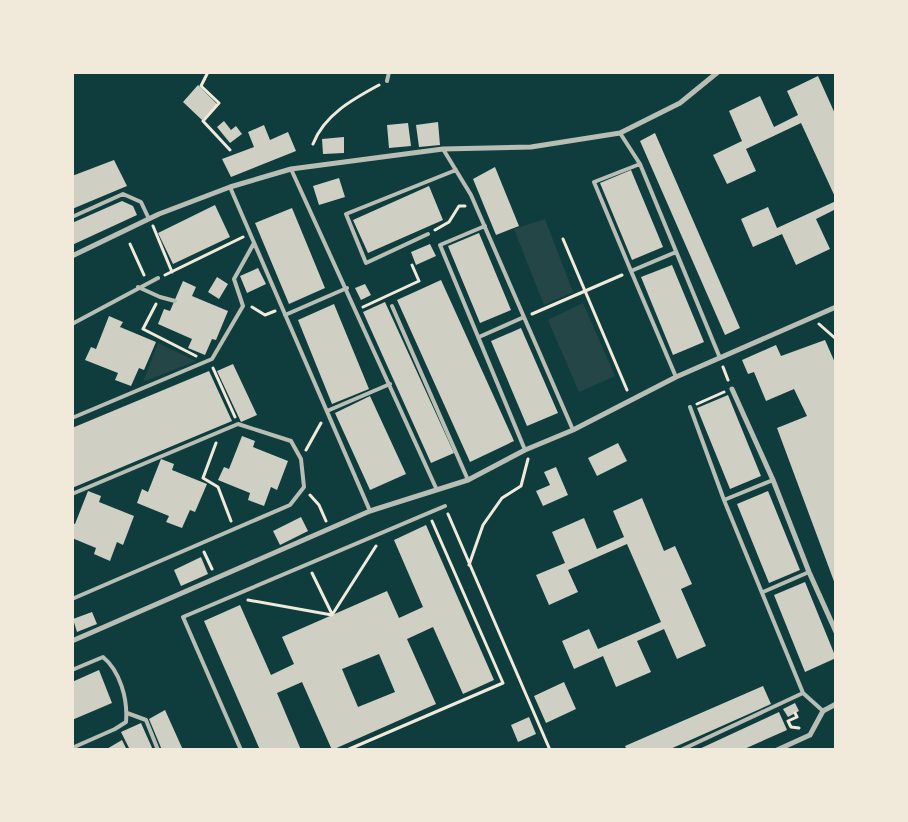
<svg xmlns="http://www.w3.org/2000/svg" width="908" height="822" font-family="'Space Grotesk',sans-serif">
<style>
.green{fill:#244646}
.building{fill:#cfcfc3;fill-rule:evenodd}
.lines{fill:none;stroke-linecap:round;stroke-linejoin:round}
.path{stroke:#f1e9da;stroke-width:3}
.service{stroke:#b8beb3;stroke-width:4}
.minor{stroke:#b8beb3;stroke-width:5}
</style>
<rect width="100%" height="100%" fill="#0f3d3e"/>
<path class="green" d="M545 219 573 292 544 305 514 229Z
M583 303 615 376 579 392 548 320Z
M158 343 196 361 143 382Z"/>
<path class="building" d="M818 76 836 116V199L801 123 746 149 756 171 727 184 713 155 742 141 729 111 760 96 774 127 798 115 787 91Z
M198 85 217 104 202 120 183 102Z
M224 121 231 130 236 126 242 134 230 143 217 127Z
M438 122 440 145 419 147 416 125Z
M408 123 411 146 389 148 387 125Z
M264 125 270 140 288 132 296 151 231 177 222 159 254 147 248 132Z
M655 133 740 328 725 335 640 141Z
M344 137V153L323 154 322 139Z
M114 160 127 186 72 209V176Z
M495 167 519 226 496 235 473 179Z
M631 170 663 247 632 260 600 183Z
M339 178 345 197 319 205 313 186Z
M429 186 443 220 368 253 353 220Z
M122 201 133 206 137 215 72 245V223Z
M836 201V209L816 219 830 249 796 265 782 234 753 247 741 219 768 207 777 228Z
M215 205 230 237 173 264 158 233Z
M292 208 325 288 289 304 255 223Z
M479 233 511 310 480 323 448 246Z
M430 244 436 256 416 265 411 252Z
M672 265 704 342 673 355 641 277Z
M258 268 266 284 247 293 240 276Z
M217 277 228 284 219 299 208 292Z
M441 280 514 441 470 462 397 300Z
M183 281 196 287 192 296 228 311 216 340 212 339 205 355 188 348 192 339 158 324 164 309 170 311Z
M365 284 371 295 361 300 355 288Z
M385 302 454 453 431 463 363 312Z
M334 304 369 389 332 404 298 320Z
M109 316 123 322 120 327 156 342 144 370 139 368 131 386 115 380 118 373 85 360 91 347 96 349Z
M521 328 558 413 527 426 491 341Z
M825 340 836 365 835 584 777 428 807 416 794 389 766 401 754 372 748 374 742 360 776 345 781 356Z
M233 364 257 415 241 422 217 371Z
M209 371 232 421 72 488V428Z
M728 395 761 476 730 489 697 408Z
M370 396 406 474 370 490 335 413Z
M242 436 255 441 253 447 288 461 277 490 271 487 264 506 248 500 250 493 218 480 224 467 229 469Z
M618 443 627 461 597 476 588 458Z
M161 459 174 464 172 470 207 484 195 512 190 510 182 528 166 522 169 516 137 503 142 489 148 492Z
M556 467 568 495 543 506 536 491 550 485 544 472Z
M88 491 101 496 99 502 134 516 123 545 117 542 110 561 94 554 96 548 72 538V523L75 524Z
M768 491 800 570 769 583 737 504Z
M642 498 664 551 675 546 692 584 681 589 706 646 677 659 664 629 637 641 651 672 616 687 603 656 574 669 562 641 589 629 598 649 661 622 627 544 568 570 578 592 549 605 536 575 565 563 552 532 584 518 597 549 624 537 613 511Z
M301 517 308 531 280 545 273 531Z
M426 525 494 680 463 694 433 627 407 639 436 704 332 750 302 682 277 693 301 750H260L204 621 240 605 271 675 294 664 282 637 387 591 399 618 423 607 394 540ZM379 654 395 692 358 707 342 669Z
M201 557 208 574 181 586 174 570Z
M805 582 836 658 805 672 774 595Z
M92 612 97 624 77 632 73 619Z
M99 670 112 703 72 720V682Z
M564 682 576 709 546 723 534 696Z
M763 686 771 704 668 750H627L625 746Z
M795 703 799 711 788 717 783 709Z
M165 710 183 750H162L149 719Z
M779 712 787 730 742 750H697Z
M529 717 536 734 518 742 511 725Z
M141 723 153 750H130L121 732Z
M122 740 127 750H105Z"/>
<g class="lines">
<path class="path" d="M208 72 201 86 219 103 203 121 230 150
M313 144C324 115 353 99 379 85
M153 226 172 272
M435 230 449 222 459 206H465
M563 239 627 390
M130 244 144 275
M165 275 243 237
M156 304 143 329 196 356
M252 307 265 315 275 311
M363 307 419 281 412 265
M532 314 622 275
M819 324 836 339
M723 367 728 380
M213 368 235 417
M697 404 724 392
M216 443 203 478 218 487 231 521
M306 450 321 423
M310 495 319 505 326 521
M448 514 550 750
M204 552 212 569
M469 565 483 525 502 498 521 486 528 459
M312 573 332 614
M248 600 332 615
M332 615 376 546
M795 713 797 717 788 721 791 727 799 728
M347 750 503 683 432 521"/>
<path class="service" d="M387 81 389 72
M620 133 640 164 720 358
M443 149 471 195 573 430
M291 169 436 488
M230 187 370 511
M72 217 123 194 141 202 149 219
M485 226 440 245 525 450
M428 234 366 263 346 214 456 170
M676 252 631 271 676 377
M631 271 594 182 640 164
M138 287 160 297 175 301
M392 306 468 480
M285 315 347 288
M72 324 158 278
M479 337 524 317
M690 407 724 500 773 480
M327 411 390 384
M72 418 212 359 243 306 234 279 254 243
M72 494 238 424 291 441 301 459 304 487 290 505 72 599
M724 500 803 693
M763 592 809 572
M72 670 103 657C120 671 128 699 126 722L115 729 72 748
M127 713 146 720 158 750
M241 750 183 617 445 506
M681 750 803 693 823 711"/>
<path class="minor" d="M72 256 159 214 230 187 291 169 443 149 531 147 620 133 680 103 718 72
M732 389 773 480 809 572 836 632
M72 641 370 511 468 480 525 450 573 430 676 377 836 307
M777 750 810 735 823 711 836 704"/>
</g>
<rect width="908" height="822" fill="none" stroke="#f1e9da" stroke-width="148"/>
</svg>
